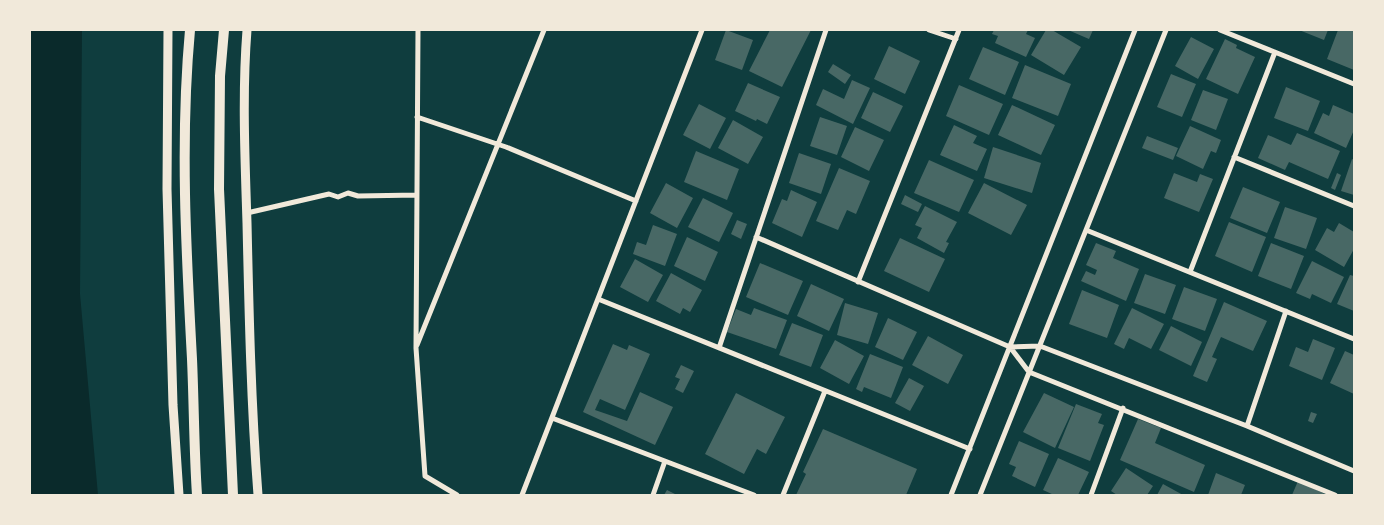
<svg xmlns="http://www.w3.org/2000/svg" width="1384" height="525" font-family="'Varela Round',sans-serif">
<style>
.water{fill:#0a2a2b}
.building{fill:#486865}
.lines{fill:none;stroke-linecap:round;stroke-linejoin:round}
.minor{stroke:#f1e9da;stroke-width:5}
.secondary{stroke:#f1e9da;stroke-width:9}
.primary{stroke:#f1e9da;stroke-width:10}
</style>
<rect width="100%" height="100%" fill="#0f3d3e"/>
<path class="water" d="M30 30H82L80 294 98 495H30Z"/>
<path class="building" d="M726 30 753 40 742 70 715 60Z
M770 30H811L782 87 749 71Z
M994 30H1028L1026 34 1035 38 1026 57 995 43 998 36 992 34Z
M1046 30H1052L1081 47 1064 75 1031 55Z
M1068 30H1093L1089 39Z
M1299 30H1328L1324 40Z
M1338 30H1354V70L1327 59Z
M1191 37 1214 49 1198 79 1175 66Z
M1225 39 1237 45 1236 48 1255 57 1238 94 1206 79Z
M889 46 920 61 905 94 874 79Z
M983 47 1019 62 1005 95 969 79Z
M833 64 851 75 845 84 828 72Z
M1025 65 1071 84 1058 116 1012 98Z
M1171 74 1196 84 1182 117 1157 107Z
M852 80 870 88 853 124 816 105 823 89 844 99Z
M748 83 780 97 767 124 757 119 756 121 735 111Z
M959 85 1003 104 989 135 946 116Z
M1286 87 1320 101 1308 131 1274 118Z
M1203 90 1228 99 1216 130 1191 120Z
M873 92 903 106 890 132 861 118Z
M699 104 726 118 710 149 683 135Z
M1012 105 1055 125 1041 155 998 135Z
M1333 105 1354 114V130L1346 148 1314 133 1323 113 1329 116Z
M820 117 847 126 837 155 810 146Z
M733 120 763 137 748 164 718 148Z
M954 125 977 136 973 143 987 149 977 171 940 155Z
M1190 126 1221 140 1216 153 1211 151 1203 169 1176 156Z
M855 127 884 140 869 171 841 157Z
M1297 133 1340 151 1328 179 1289 162 1285 170 1258 158 1268 135 1291 145Z
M1147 136 1178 148 1173 160 1142 148Z
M993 147 1041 163 1032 193 984 178Z
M696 151 739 169 727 200 684 182Z
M799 153 831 164 821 194 789 183Z
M1352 159 1354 160V195L1341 191Z
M929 160 974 180 959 212 914 193Z
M839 168 870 181 856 214 847 210 838 230 816 221Z
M1174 173 1197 182 1200 174 1213 179 1199 212 1164 198Z
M1337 173 1341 175 1335 190 1331 188Z
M666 183 693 198 677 228 650 213Z
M984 183 1027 205 1011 235 968 213Z
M1243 187 1280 202 1267 233 1230 218Z
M791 190 817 202 802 237 772 223 782 199 787 201Z
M905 195 922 204 918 212 901 204Z
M703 198 733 213 719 242 688 227Z
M925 206 957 222 946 242 949 243 944 253 917 238 922 228 915 225Z
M1285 207 1317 218 1306 249 1274 238Z
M737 220 747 224 741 239 731 234Z
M1229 222 1266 237 1252 272 1215 256Z
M1339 223 1354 232V249L1344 267 1315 250 1327 228 1334 232Z
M653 225 677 234 665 266 633 254 637 242 646 245Z
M687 237 718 252 705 281 674 266Z
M900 238 945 259 929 292 884 271Z
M1096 243 1116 251 1113 258 1139 269 1126 301 1081 281 1086 271 1095 275 1097 270 1086 265Z
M1271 243 1304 256 1291 289 1258 276Z
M635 259 663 275 648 302 620 287Z
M1312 261 1344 277 1331 303 1312 294 1310 299 1296 293Z
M760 263 803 281 788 315 746 297Z
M671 273 702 290 690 312 683 308 680 314 656 301Z
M1145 274 1176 285 1165 314 1134 303Z
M1350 275 1354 276V311L1337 304Z
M811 284 844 299 829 331 797 316Z
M1184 287 1217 299 1205 331 1172 319Z
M1082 290 1119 305 1107 338 1069 324Z
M1224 302 1267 321 1253 351 1221 337 1212 357 1217 359 1207 382 1193 376Z
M845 303 878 313 868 344 837 335Z
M754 308 787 320 776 349 727 332 736 309 751 315Z
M1132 308 1164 324 1151 349 1129 338 1124 349 1114 344Z
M888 318 917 332 903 360 875 347Z
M792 323 823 335 811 367 779 355Z
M1171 326 1202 342 1191 366 1159 350Z
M928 336 963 355 948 384 912 365Z
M1313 339 1335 348 1322 380 1289 366 1296 347 1308 352Z
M835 340 864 356 849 384 820 368Z
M613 344 627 350 629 345 650 354 625 410 600 399 595 410 627 421 640 392 673 407 655 445 583 412Z
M1345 351 1354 355V394L1330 383Z
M870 354 903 367 891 398 864 387 862 392 856 389Z
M681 365 694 371 683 393 675 389 680 379 675 377Z
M909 378 924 386 910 411 895 403Z
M736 393 785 417 766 454 757 449 744 474 705 454Z
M1044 393 1074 407 1055 448 1023 432Z
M1076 404 1102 414 1098 423 1104 425 1090 461 1058 448Z
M1311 412 1317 414 1313 423 1308 421Z
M1138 419 1161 428 1155 443 1205 465 1194 492 1120 460Z
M823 429 917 469 906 495H796L806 474 803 472Z
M1019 441 1049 454 1035 487 1012 476 1016 467 1009 464Z
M1058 458 1089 472 1078 495H1054L1043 490Z
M1126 468 1153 486 1147 495H1117L1111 491Z
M1216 473 1245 485 1241 495H1208Z
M1298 481 1327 495H1292Z
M1163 484 1183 495H1157Z
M667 490 677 495H664Z"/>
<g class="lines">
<path class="minor" d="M418 30 416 348 425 476 457 495
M929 30 956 39
M1220 30 1354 84
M417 117 506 147 636 201
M1234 157 1354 206
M247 213 329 194 338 197 348 193 358 196 417 195
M1086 230 1354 339
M756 237 1010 347 1040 346 1247 426 1354 471
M1190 272 1275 52
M858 282 959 30
M598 299 970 449
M417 345 544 30
M1010 347 1029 372 1335 495
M719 348 826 30
M552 418 754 495
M1247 426 1286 311
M522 495 702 30
M653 495 665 461
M783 495 825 391
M951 495 1135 30
M980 495 1166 30
M1091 495 1123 408"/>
<path class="secondary" d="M168 30 167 189 173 405 179 495
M247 30C242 94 245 159 247 223 249 314 251 404 258 495"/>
<path class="primary" d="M190 30C180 139 186 249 192 359 194 404 194 450 197 495
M224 30 220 76 219 189 233 495"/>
</g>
<rect width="1384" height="525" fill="none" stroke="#f1e9da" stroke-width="62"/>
</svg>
